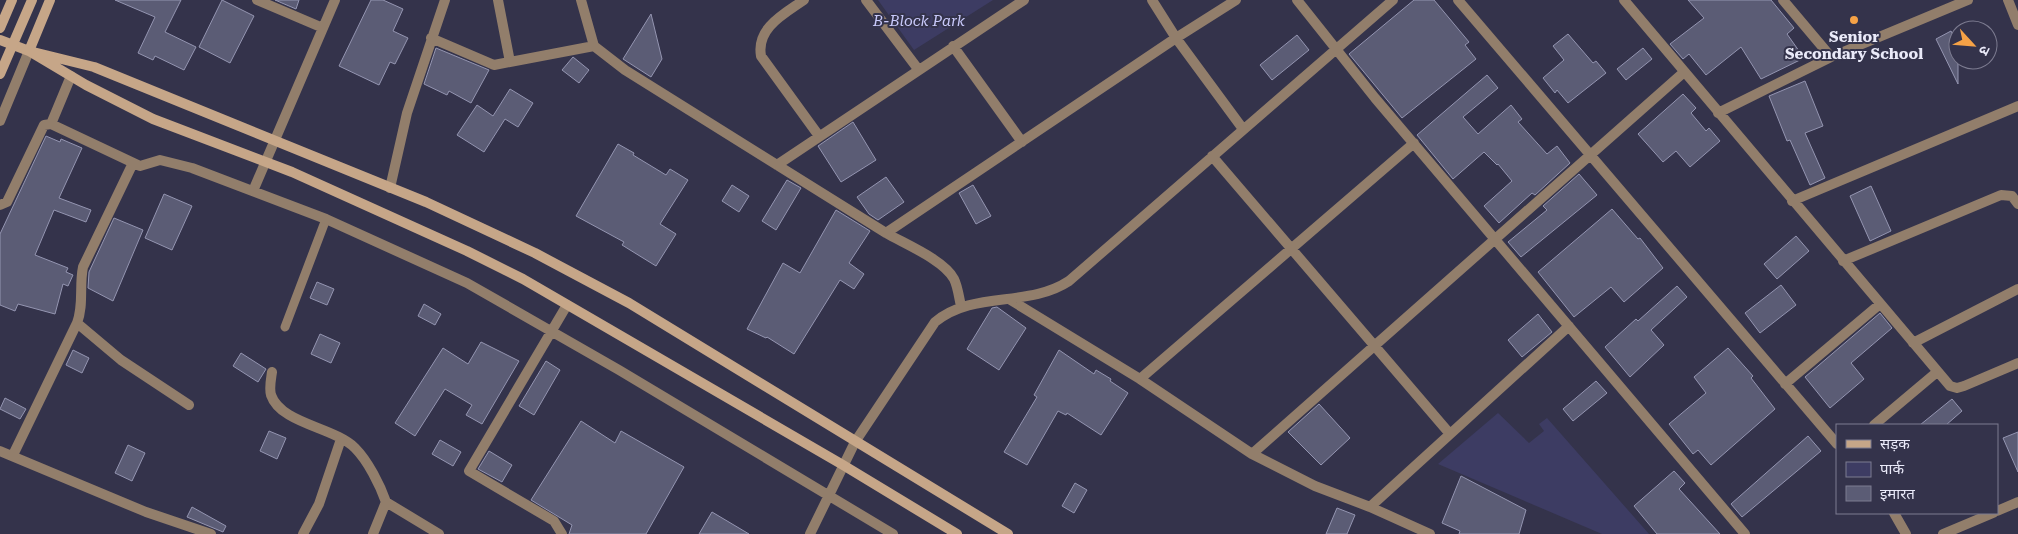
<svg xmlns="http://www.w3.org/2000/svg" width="2018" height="534" font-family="'Roboto Serif','Noto Sans Devanagari',serif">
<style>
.green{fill:#3d3c63}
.building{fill:#5b5c75;stroke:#9495b1}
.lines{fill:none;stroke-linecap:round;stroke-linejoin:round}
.lane{stroke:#927e6b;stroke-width:9}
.street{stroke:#927e6b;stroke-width:10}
.secondary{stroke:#c6a688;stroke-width:10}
.secondary-bridge{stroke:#c6a688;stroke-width:10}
.poi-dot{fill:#f6a246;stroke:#34334b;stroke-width:2}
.labels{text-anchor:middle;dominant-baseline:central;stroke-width:4;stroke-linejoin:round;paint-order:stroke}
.park-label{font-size:15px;font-style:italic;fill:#c8c9fa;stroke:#34334b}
.poi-label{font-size:15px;font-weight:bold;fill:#eaeaf9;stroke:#34334b}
</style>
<rect width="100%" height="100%" fill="#34334b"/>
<path class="green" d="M878 0H993L914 50Z
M1498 413 1529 443 1544 431 1539 424 1547 418 1649 534H1602L1438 464Z"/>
<path class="building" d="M115 0H181L165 32 196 47 184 70 155 56 153 60 138 53 155 17Z
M222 0 254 16 230 63 199 47Z
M275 0H299L296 9Z
M371 0H383L403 9 393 31 408 38 395 64 390 62 379 85 339 66Z
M1414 0H1434L1469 42 1465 45 1476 59 1402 118 1349 54Z
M1688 0H1771L1794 28 1787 34 1804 58 1761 79 1741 47 1706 75 1689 54 1683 59 1670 44 1704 18Z
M651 14 662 59 651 77 623 59Z
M1951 31 1958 45V84L1936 39Z
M1568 34 1593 63 1596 61 1606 73 1568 103 1557 90 1555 93 1543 78 1564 60 1553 46Z
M1297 35 1309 50 1272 80 1260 65Z
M436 48 489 70 471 103 449 91 447 95 424 84Z
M1643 48 1652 59 1626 80 1617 69Z
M573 57 589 70 579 83 562 70Z
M1487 75 1498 88 1463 117 1478 134 1511 105 1522 119 1518 122 1547 154 1557 146 1570 163 1535 195 1532 193 1499 223 1484 206 1512 181 1498 164 1497 165 1484 152 1453 179 1417 135Z
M1805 81 1823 126 1805 133 1825 178 1810 185 1790 140 1787 141 1769 96Z
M510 89 533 103 518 127 505 119 484 152 457 135 477 105 493 116Z
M1683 94 1696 108 1691 113 1706 131 1709 128 1720 141 1690 167 1676 151 1663 162 1638 134Z
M853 122 876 160 841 182 818 146Z
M46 136 60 142 61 139 82 148 59 198 91 210 86 222 54 210 35 255 68 268 66 272 73 275 68 286 63 284 55 314 18 304 15 311 0 305V234Z
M618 144 634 153 633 155 666 175 670 169 688 180 660 224 676 234 656 266 622 245 624 242 576 216Z
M1579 174 1597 195 1521 257 1508 242 1547 210 1543 206Z
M886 177 904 202 878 220 869 214 857 197Z
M787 180 801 188 776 230 762 221Z
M732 185 749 196 739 212 722 201Z
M973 185 991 216 976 224 959 193Z
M1871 186 1891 231 1870 241 1850 196Z
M164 194 192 206 172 250 145 238Z
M1612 209 1638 239 1640 238 1663 268 1624 302 1611 287 1574 317 1538 272Z
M836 210 870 231 849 263 864 274 854 289 840 280 794 354 767 337 766 338 747 329 783 263 800 273Z
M114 218 143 230 113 301 88 288 89 272Z
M1796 236 1809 251 1777 279 1764 264Z
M317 282 334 289 327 305 310 298Z
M1781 285 1796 305 1760 333 1745 313Z
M1677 286 1687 297 1651 330 1664 345 1630 377 1605 347 1636 319 1638 321Z
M424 304 441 314 435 325 418 316Z
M997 307 1026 328 999 370 967 349 992 308Z
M1880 313 1892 328 1851 363 1864 379 1830 408 1805 377Z
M1538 314 1552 332 1522 357 1508 340Z
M320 334 340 343 331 363 311 354Z
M481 342 519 361 482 424 466 415 472 405 445 389 415 436 395 423 443 348 468 364Z
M1728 348 1753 376 1751 378 1775 409 1711 465 1698 450 1693 454 1669 424 1706 393 1694 377Z
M73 350 89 358 82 373 66 365Z
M1059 350 1094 374 1096 370 1111 379 1110 381 1128 393 1101 435 1067 413 1066 415 1058 411 1027 465 1004 452 1037 397 1034 395Z
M241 353 266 369 258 382 233 366Z
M546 361 560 370 534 415 519 406Z
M1596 381 1607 393 1573 421 1563 409Z
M5 398 26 409 20 419 0 409Z
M1952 399 1962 411 1946 425H1920Z
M1319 404 1350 438 1321 465 1288 432Z
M581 421 615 443 621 431 684 467 646 534H569L572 525 531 500Z
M269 431 286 438 277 459 260 451Z
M2018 432V472L2003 438Z
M1808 436 1821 451 1742 517 1731 504Z
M440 440 461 452 453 466 432 454Z
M128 445 145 453 132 481 115 473Z
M489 451 512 465 502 482 478 469Z
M1674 471 1685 483 1679 489 1720 534H1657L1634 506Z
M1461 476 1526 510 1519 534H1459L1460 531 1442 523Z
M1075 483 1087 490 1074 513 1062 506Z
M192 507 226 526 223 532 187 517Z
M1337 508 1355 515 1347 534H1326Z
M712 512 749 534H699Z"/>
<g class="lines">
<path class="lane" d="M285 327 326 219"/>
<path class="street" d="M257 0 323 28
M498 0 510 62
M581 0 594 46 625 70 886 233C905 244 944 260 954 279 958 287 959 298 961 306
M804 0C784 14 756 28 761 56L819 136
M866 0 918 69
M1152 0 1176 38 1243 129
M1297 0 1375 98 1745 534
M1458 0 1837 444
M1624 0 1950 386 1957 388 1964 386 2018 363
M1783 0 1831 57
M2008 0 2018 25
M431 38 494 65 594 46
M953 46 1022 142
M1718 113 1831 57 1968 0
M0 121 29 51
M51 124 71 76
M1212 156 1450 434
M777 165 1024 0
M390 188 407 113 445 0
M253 191 335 0
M1792 201 2018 106
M0 205 7 202 44 125 51 124 140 166 160 160 192 168 326 219 467 283 619 370 893 534
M886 233 1176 38 1236 0
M1843 261 2001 195 2012 196 2018 204
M1009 299 1140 379 1252 454 1315 486 1370 507 1430 534
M77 323 121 360 189 405
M1913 343 2018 289
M272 372C271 379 269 388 271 395 281 424 334 427 355 448 368 461 380 485 386 502L373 534
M1140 379 1414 143
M1785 384 1880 304
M1874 425 1937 372
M0 451 146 512 211 534
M1252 454 1683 73
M13 455 77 323C84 305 79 286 83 267L133 163
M386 502 439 534
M1370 507 1569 326
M1997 511 2018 502
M1894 513 1906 534
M303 534 319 504 341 439
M562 534 554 521 469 471 567 305
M810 534 855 442 935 322C974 290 1028 308 1069 281L1393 0
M1943 534 1993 513"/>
<path class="secondary" d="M0 28 12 0
M0 40 29 51 86 85 153 119 292 172 467 251 523 279 843 465 957 534
M29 51 94 67 426 202 535 253 629 303 1008 534
M29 51 50 0"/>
<path class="secondary-bridge" d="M0 74 32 0"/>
</g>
<circle class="poi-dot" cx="1854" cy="20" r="5"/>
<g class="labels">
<g class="park-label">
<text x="919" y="21">B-Block Park</text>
</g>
<g class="poi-label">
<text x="1854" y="37">Senior<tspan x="1854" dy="17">Secondary School</tspan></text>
</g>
</g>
<rect x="1836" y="424" width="162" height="90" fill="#34334b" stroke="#7d7c91"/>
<rect x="1846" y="440" width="25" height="8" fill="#c6a688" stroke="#7d7c91"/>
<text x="1880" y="449" font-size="15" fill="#eaeaf9">सड़क</text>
<rect x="1846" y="462" width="25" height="15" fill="#3d3c63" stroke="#7d7c91"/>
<text x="1880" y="474" font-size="15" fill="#eaeaf9">पार्क</text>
<rect x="1846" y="486" width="25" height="15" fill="#5b5c75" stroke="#7d7c91"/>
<text x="1880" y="499" font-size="15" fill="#eaeaf9">इमारत</text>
<g transform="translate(1973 45) rotate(116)"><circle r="24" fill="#34334b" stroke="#7d7c91"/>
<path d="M0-4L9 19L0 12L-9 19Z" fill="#f6a246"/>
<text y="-8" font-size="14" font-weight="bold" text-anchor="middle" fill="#eaeaf9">उ</text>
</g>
</svg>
